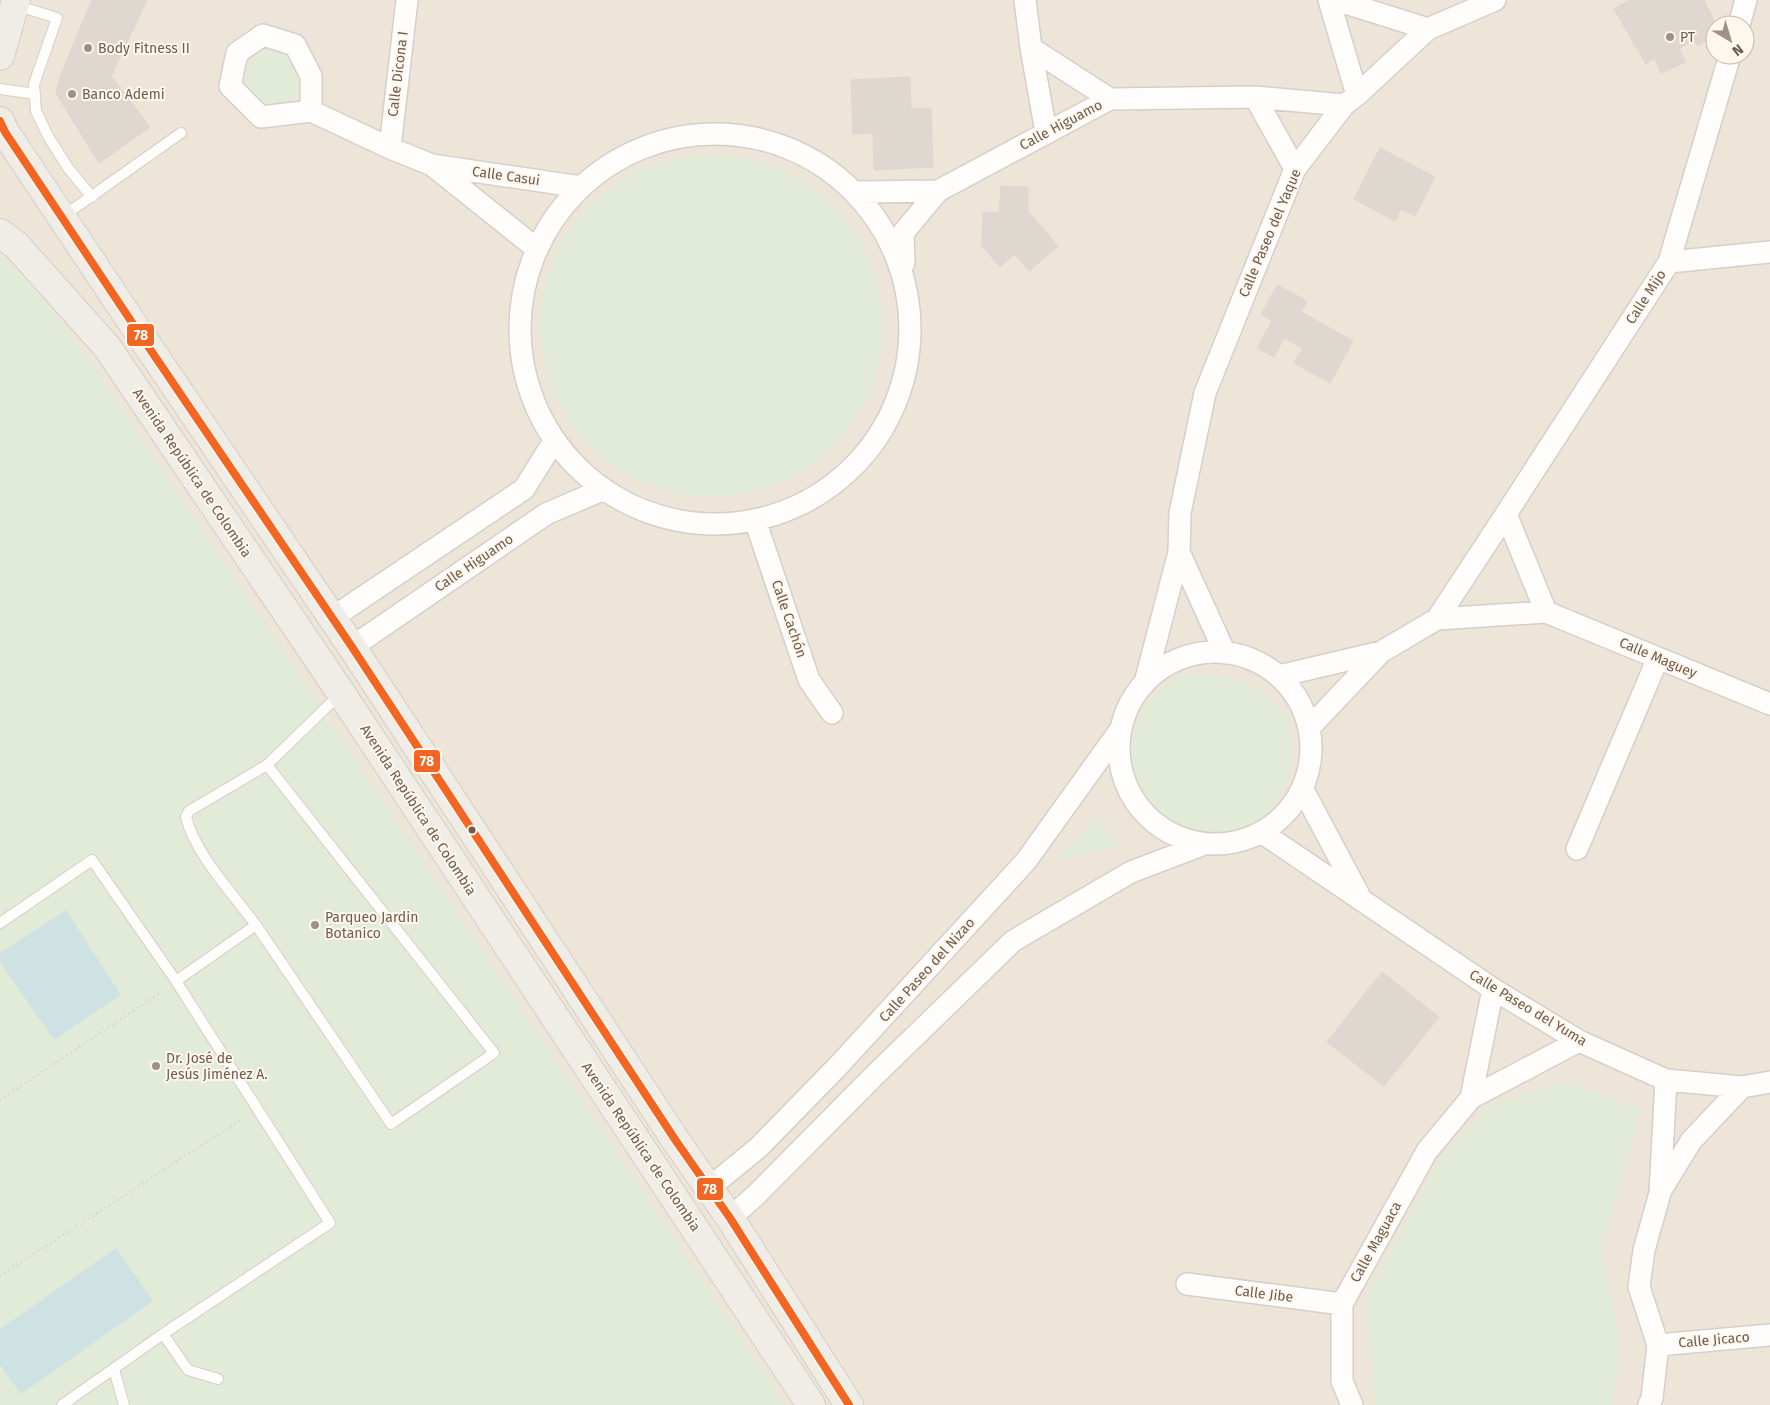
<svg xmlns="http://www.w3.org/2000/svg" width="1770" height="1405" font-family="'Fira Sans',sans-serif">
<style>
.residential{fill:#eee5d9;fill-rule:evenodd}
.green{fill:#e2ebd7}
.water{fill:#cee2e4}
.building{fill:#dfd8d1;stroke:#ded6ce}
.lines{fill:none;stroke-linecap:round;stroke-linejoin:round}
.service-casing{stroke:#d5cfc9;stroke-width:12}
.minor-casing{stroke:#d5cfc9;stroke-width:24}
.primary-casing{stroke:#d4cdc7;stroke-width:30}
.path{stroke:#d7d0cb;stroke-width:3;stroke-dasharray:1 4;stroke-linecap:butt}
.service{stroke:#fefdfc;stroke-width:10}
.minor{stroke:#fefdfc;stroke-width:21}
.primary{stroke:#f0ede6;stroke-width:28}
.bus-1-casing{stroke:#fdf7ed;stroke-width:11}
.bus-1{stroke:#f26522;stroke-width:8}
.poi-dot{fill:#a09085;stroke:#fdf7ed;stroke-width:2}
.bus-dot{fill:#715b4e;stroke:#fdf7ed;stroke-width:2}
.labels{text-anchor:middle;dominant-baseline:central;stroke-width:4;stroke-linejoin:round;paint-order:stroke}
.poi-label{font-size:14px;fill:#715b4e;stroke:#fdf7ed;text-anchor:start}
.street-label{font-size:14px;fill:#715b4e;stroke:#fdf7ed}
.line-badge{stroke:#fdf7ed;stroke-width:2}
.badge-label{font-size:14px;text-anchor:middle;font-weight:bold;fill:#fff}
</style>
<rect width="100%" height="100%" fill="#f6f2eb"/>
<path class="residential" d="M0 0H1770V1405H0ZM1715 25H1745V55H1715Z"/>
<path class="green" d="M286 51 303 77 291 105H261L243 79 257 53Z
M540 326a171 171 0 1 1 342 0a171 171 0 1 1-342 0Z
M0 257 27 277 99 374 785 1405H0Z
M1179 674 1220 675 1257 688 1289 719 1292 770 1268 815 1219 841 1177 828 1142 806 1126 758 1143 706Z
M1097 818 1121 846 1056 861Z
M1564 1081 1642 1110 1602 1245 1621 1351 1611 1405H1376L1364 1302 1442 1156 1492 1104Z"/>
<path class="water" d="M66 910 121 995 54 1040 0 962V953Z
M116 1248 153 1301 21 1394 0 1365V1329Z"/>
<path class="building" d="M92 0H147L111 76 150 127 99 163 56 93 61 74Z
M1629 0H1704L1716 25 1715 34 1698 46 1693 40 1679 49 1686 62 1661 73 1654 58 1646 64 1614 9Z
M910 77 911 109 931 108 933 167 874 170 873 133 853 134 851 80Z
M1380 148 1435 177 1415 216 1401 209 1395 221 1354 199Z
M1001 186 1028 187V211L1058 246 1029 271 1014 254 1000 267 982 246 983 212 999 213Z
M1277 285 1307 301 1301 312 1353 341 1330 383 1294 363 1303 348 1284 338 1274 357 1257 348 1272 321 1261 314Z
M1382 972 1439 1017 1384 1086 1327 1042Z"/>
<g class="lines">
<g class="service-casing">
<path id="service" d="M15 5 57 18 34 84 36 111 48 136 68 168 92 197
M0 89 35 94
M62 217 181 133
M0 923 92 860 176 981 330 1223 163 1334 62 1405
M256 925 391 1124 494 1053 267 765
M176 981 256 925C233 894 195 854 186 817L189 811 267 765 340 694
M163 1334 188 1370 218 1379
M114 1369 124 1405"/>
</g>
<g class="minor-casing">
<path id="minor" d="M1025 0 1031 48 1046 132
M1329 0 1357 95
M1336 0 1428 29
M1739 25 1746 0
M1031 48 1110 99
M1255 97 1344 105
M311 111V76L295 45 263 35 237 53 230 86 261 117 311 111 390 148 432 165 581 187
M520 329a195 195 0 1 1 390 0a195 195 0 1 1-390 0Z
M390 148 407 0
M432 165 537 249
M856 192 938 191
M1669 262 1770 252
M904 263 903 233 938 191 1110 99 1255 97 1295 169
M1506 514 1669 262 1730 55
M755 520 809 680 832 713
M1179 552 1225 653
M332 618 524 489 554 441
M1437 619 1546 612
M352 647 546 514 602 490
M1119 748a96 96 0 1 1 192 0a96 96 0 1 1-192 0Z
M1279 676 1381 652
M1145 683 1179 552 1180 513 1205 393 1295 169 1344 105 1357 95 1428 29 1495 0
M1309 728 1381 652 1437 619 1506 514 1546 612 1770 704
M1302 788 1359 895
M1261 832 1493 989 1579 1041 1666 1080 1742 1087 1770 1082
M1577 849 1658 658
M1471 1098 1493 989
M709 1188 759 1147 839 1065 1026 861 1120 730
M1661 1190 1691 1141 1742 1087
M730 1218 755 1196 876 1074 1013 941 1131 872 1202 845
M1187 1284 1342 1304
M1658 1345 1770 1335
M1352 1405 1342 1381V1304L1427 1151 1471 1098 1579 1041
M1649 1405 1652 1398 1658 1345 1639 1287 1644 1250 1660 1193 1666 1080"/>
</g>
<g class="primary-casing">
<path id="primary" d="M0 56 16 0
M0 121 5 132 135 327 352 647 676 1141 730 1218 849 1405
M0 233 16 245 107 347 341 693 811 1405"/>
</g>
<path class="path" d="M0 1100 161 992
M0 1276 242 1119"/>
<use href="#service" class="service"/>
<use href="#minor" class="minor"/>
<use href="#primary" class="primary"/>
<g class="bus-1-casing">
<path id="bus-1" d="M0 121 5 132 135 327 352 647 676 1141 730 1218 849 1405"/>
</g>
<use href="#bus-1" class="bus-1"/>
</g>
<g class="poi-dot">
<circle cx="1670" cy="37" r="5"/>
<circle cx="88" cy="48" r="5"/>
<circle cx="72" cy="94" r="5"/>
<circle cx="315" cy="925" r="5"/>
<circle cx="156" cy="1066" r="5"/>
</g>
<circle class="bus-dot" cx="472" cy="830" r="4.5"/>
<g class="labels">
<g class="poi-label">
<text x="1680" y="37">PT</text>
<text x="98" y="48">Body Fitness II</text>
<text x="82" y="94">Banco Ademi</text>
<text x="325" y="917">Parqueo Jardin<tspan x="325" dy="16">Botanico</tspan></text>
<text x="166" y="1058">Dr. José de<tspan x="166" dy="16">Jesús Jiménez A.</tspan></text>
</g>
<g class="street-label">
<text transform="translate(398 74) rotate(-83)">Calle Dicona I</text>
<text transform="translate(1061 125) rotate(-28)">Calle Higuamo</text>
<text transform="translate(506 176) rotate(8)">Calle Casui</text>
<text transform="translate(1270 233) rotate(-67)">Calle Paseo del Yaque</text>
<text transform="translate(1646 297) rotate(-57)">Calle Mijo</text>
<text transform="translate(192 473) rotate(56)">Avenida República de Colombia</text>
<text transform="translate(474 563) rotate(-34)">Calle Higuamo</text>
<text transform="translate(789 619) rotate(71)">Calle Cachón</text>
<text transform="translate(1658 658) rotate(23)">Calle Maguey</text>
<text transform="translate(418 810) rotate(57)">Avenida República de Colombia</text>
<text transform="translate(927 970) rotate(-48)">Calle Paseo del Nizao</text>
<text transform="translate(1528 1008) rotate(31)">Calle Paseo del Yuma</text>
<text transform="translate(641 1147) rotate(56)">Avenida República de Colombia</text>
<text transform="translate(1376 1242) rotate(-61)">Calle Maguaca</text>
<text transform="translate(1264 1294) rotate(7)">Calle Jibe</text>
<text transform="translate(1714 1340) rotate(-5)">Calle Jicaco</text>
</g>
</g>
<g class="line-badge">
<rect x="126" y="323" width="29" height="24" rx="5" fill="#f26522"/>
<rect x="413" y="749" width="28" height="24" rx="5" fill="#f26522"/>
<rect x="696" y="1177" width="28" height="24" rx="5" fill="#f26522"/>
</g>
<g class="badge-label">
<text x="141" y="340">78</text>
<text x="427" y="766">78</text>
<text x="710" y="1194">78</text>
</g>
<g transform="translate(1730 40) rotate(142)"><circle r="24" fill="#fdf7ed" stroke="#c5b9ad"/>
<path d="M0-4L9 19L0 12L-9 19Z" fill="#a09085"/>
<text y="-8" font-size="14" font-weight="bold" text-anchor="middle" fill="#715b4e">N</text>
</g>
</svg>
